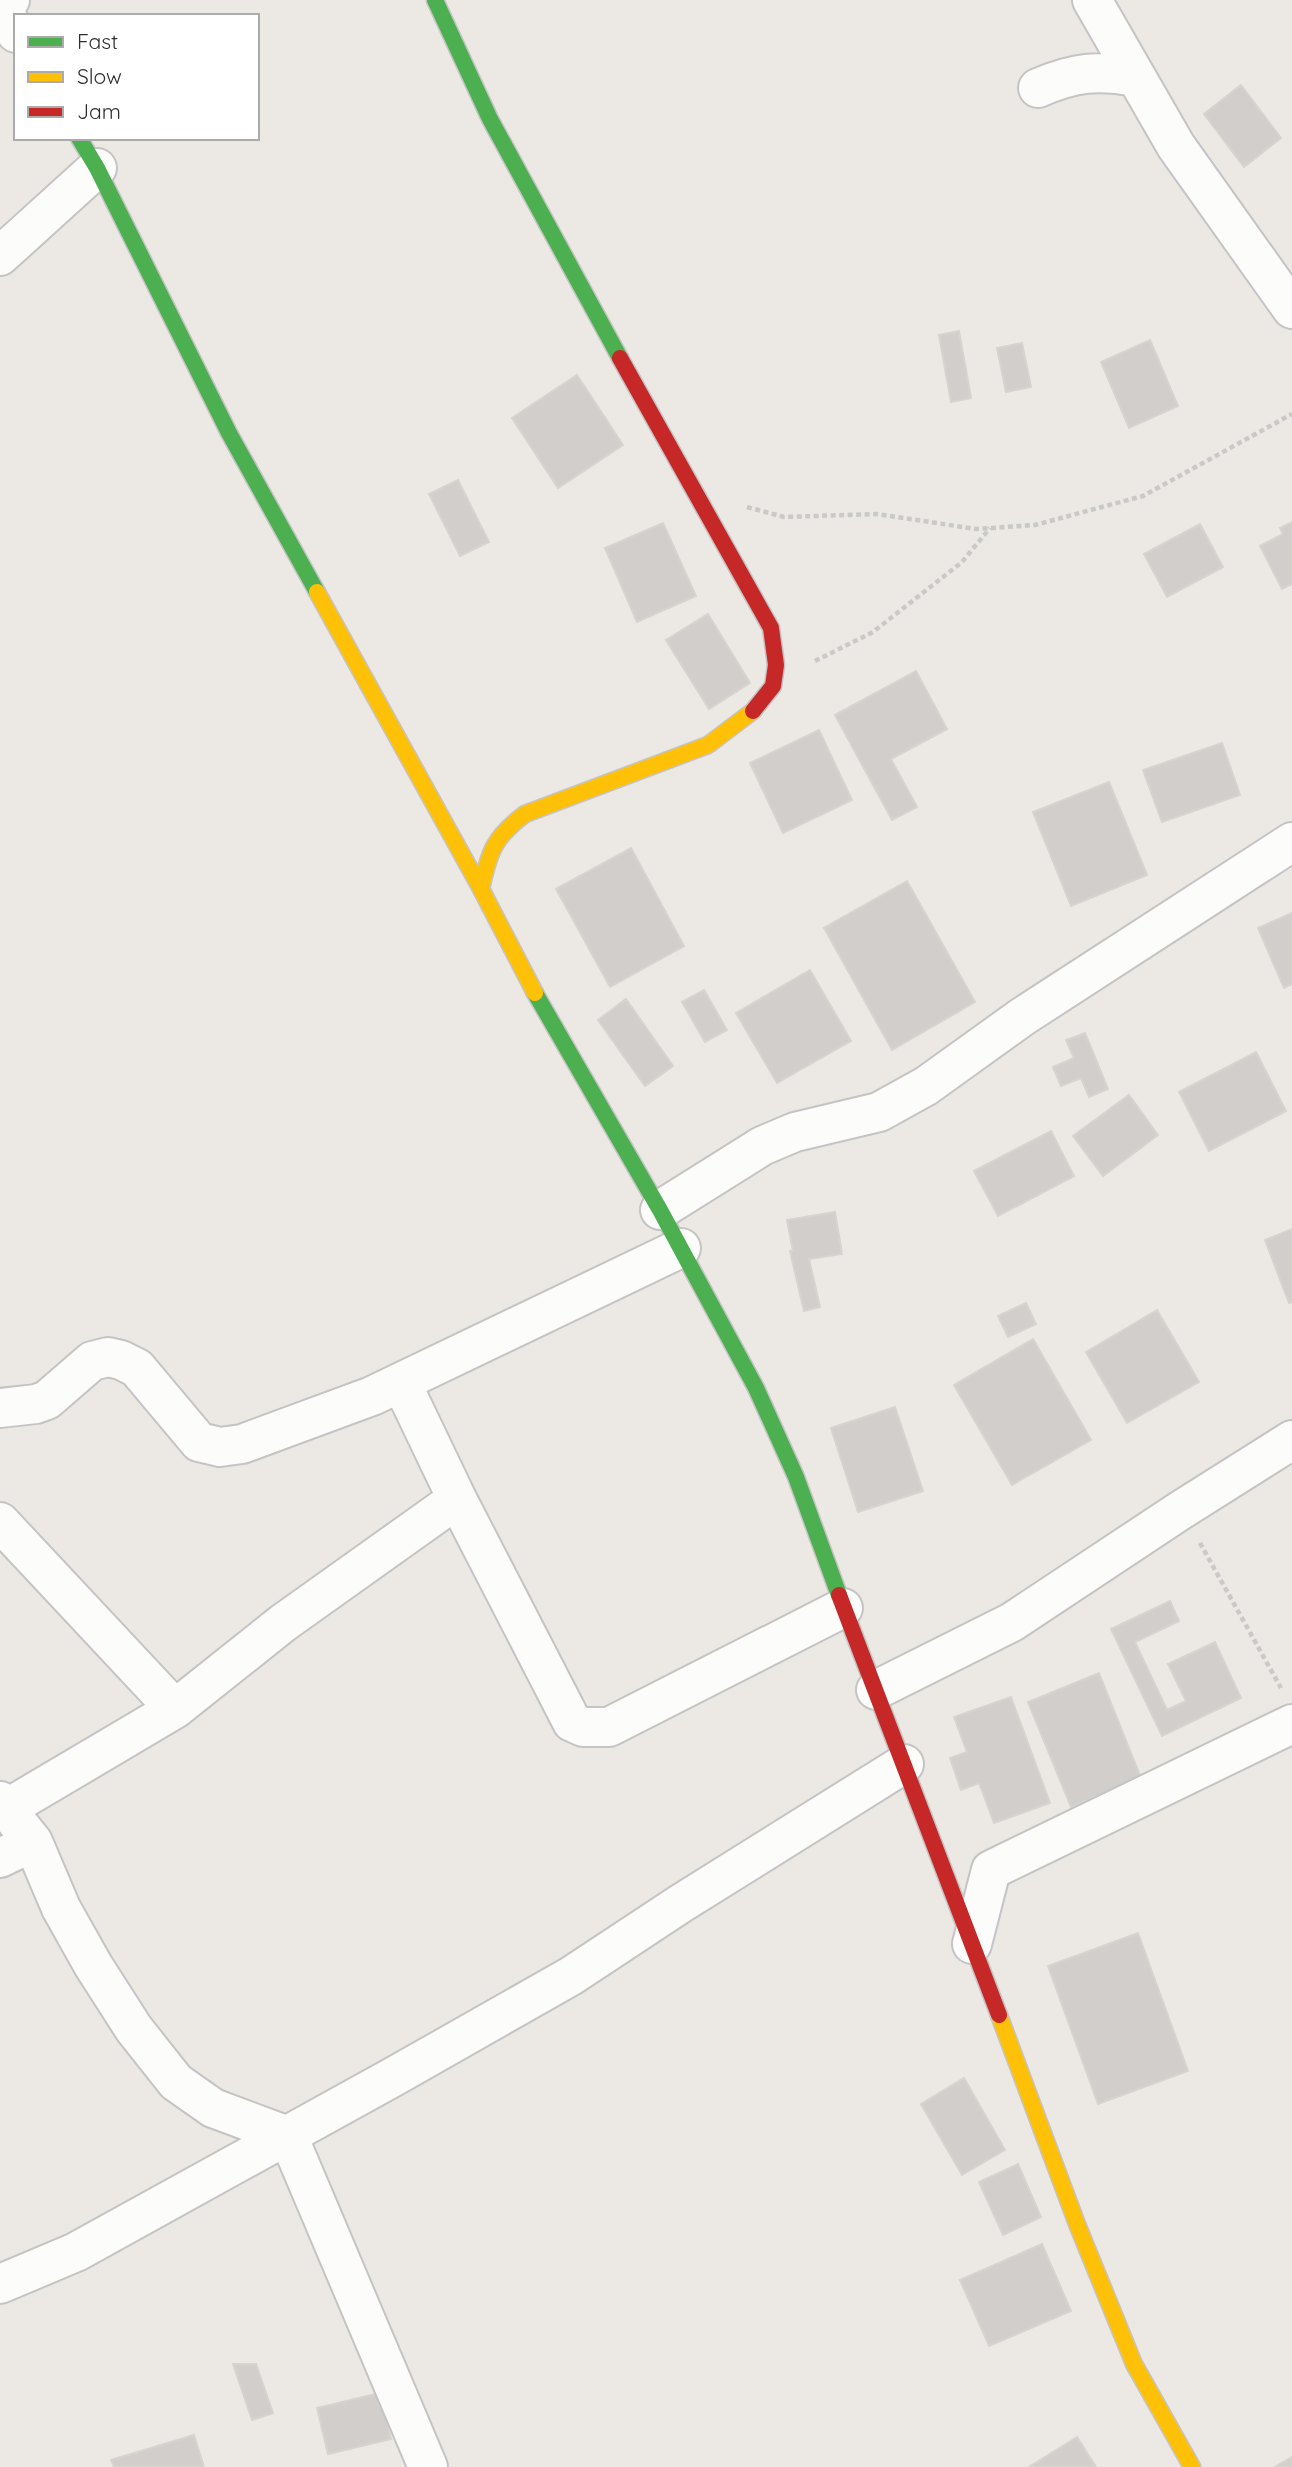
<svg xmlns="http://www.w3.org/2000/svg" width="1292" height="2467" font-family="Quicksand,sans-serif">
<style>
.building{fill:#d1cecb;stroke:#d7d4d0;stroke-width:2}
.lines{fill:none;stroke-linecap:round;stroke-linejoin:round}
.street-casing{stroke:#c5c4c5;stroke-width:42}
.fast-casing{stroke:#c5c4c5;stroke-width:19}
.slow-casing{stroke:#c5c4c5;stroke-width:19}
.jam-casing{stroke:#c5c4c5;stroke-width:19}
.path{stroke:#c9c9c8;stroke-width:4.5;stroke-dasharray:5 3.5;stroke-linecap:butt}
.street{stroke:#fcfcfb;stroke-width:38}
.fast{stroke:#4caf50;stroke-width:16}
.slow{stroke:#ffc107;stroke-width:16}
.jam{stroke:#c62828;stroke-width:16}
</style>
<rect width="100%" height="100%" fill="#ece8e4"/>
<path class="building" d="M1241 85 1281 138 1244 167 1204 114Z
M959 331 971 398 951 402 939 335Z
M1150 340 1178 406 1129 428 1101 362Z
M1022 343 1031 387 1006 392 997 348Z
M577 375 623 445 558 488 512 418Z
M458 480 489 542 460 556 429 494Z
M1292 522V584L1282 589 1260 546 1283 534 1280 528Z
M663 523 696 596 637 622 605 548Z
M1200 524 1223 567 1167 597 1144 554Z
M708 614 750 683 709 709 666 640Z
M916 671 947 729 891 759 917 807 892 820 835 715Z
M819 730 852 800 783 833 750 763Z
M1222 743 1240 795 1162 822 1143 770Z
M1109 782 1147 875 1071 906 1033 812Z
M631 848 684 946 610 987 556 889Z
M907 881 975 1002 892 1050 824 928Z
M1292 913V984L1284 988 1258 928Z
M810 970 851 1041 777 1083 736 1013Z
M704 990 727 1030 705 1042 682 1002Z
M626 999 673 1066 645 1086 598 1020Z
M1085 1033 1108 1089 1089 1097 1081 1078 1061 1086 1053 1067 1074 1058 1066 1040Z
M1256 1052 1286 1111 1209 1151 1179 1092Z
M1129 1095 1158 1135 1103 1176 1073 1136Z
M1051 1131 1074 1176 998 1216 974 1171Z
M835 1212 842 1254 809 1259 820 1307 804 1311 790 1251H793L787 1220Z
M1292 1229V1302L1289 1303 1265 1240Z
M1026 1303 1036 1324 1008 1337 998 1316Z
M1157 1310 1199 1382 1127 1423 1086 1352Z
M1033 1339 1091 1440 1012 1485 954 1385Z
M895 1407 923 1491 858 1512 831 1428Z
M1170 1601 1179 1621 1135 1642 1167 1710 1186 1701 1168 1664 1215 1642 1241 1698 1162 1736 1111 1629Z
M1099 1673 1141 1778 1071 1807 1028 1702Z
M1011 1697 1050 1803 994 1823 979 1783 961 1790 950 1758 967 1752 954 1717Z
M1138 1933 1188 2071 1098 2104 1048 1966Z
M964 2078 1005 2150 962 2175 921 2104Z
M1018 2164 1041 2217 1003 2235 979 2182Z
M1042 2244 1071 2311 989 2346 960 2280Z
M233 2364H256L273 2413 252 2420Z
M380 2393 391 2439 328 2454 317 2408Z
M194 2435 204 2467H114L111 2460Z
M1077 2437 1096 2467H1029Z
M1292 2457V2467H1275Z"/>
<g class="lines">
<g class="street-casing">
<path id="street" d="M10 0 0 6 16 33
M1092 0 1176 146 1292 309
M1038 88C1075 72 1097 70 1136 77
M0 256 97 168
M660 1210 762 1146 795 1132 879 1112 926 1086 1022 1017 1292 842
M401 1382 457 1499 572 1722 583 1727H609L843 1608
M0 1408 36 1404 47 1400 92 1361 108 1357 121 1360 137 1368 199 1442 220 1447 242 1444 372 1396 681 1248
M0 1522 175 1709
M876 1690 1012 1622 1181 1510 1292 1440
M0 1801 33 1842 61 1908 93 1965 134 2029 176 2082 213 2108 288 2136 428 2467
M6 1809 175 1709 283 1623 457 1499
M0 1858 33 1842
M972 1944 991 1870 1292 1724
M0 2284 76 2252 393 2077 571 1976 680 1904 904 1764"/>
</g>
<g class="fast-casing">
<path id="fast" d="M435 0 490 119 620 358
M79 138 97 168 229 433 317 592
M535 993 660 1210 756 1388 796 1477 839 1595"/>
</g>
<g class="slow-casing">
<path id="slow" d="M317 592 481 889 535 993
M481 889C489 852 494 837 525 814L708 745 753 711
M999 2015 1077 2224 1134 2364 1192 2467"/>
</g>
<g class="jam-casing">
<path id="jam" d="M620 358 771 628 776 665 773 686 753 711
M839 1595 999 2015"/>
</g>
<path class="path" d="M747 507 784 517 877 514 976 529 1035 525 1143 496 1292 414
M815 661 873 632 962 562 990 528
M1200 1543 1281 1688"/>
<use href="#street" class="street"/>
<use href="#fast" class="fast"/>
<use href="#slow" class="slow"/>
<use href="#jam" class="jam"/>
</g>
<rect x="14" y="14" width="245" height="126" fill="#ffffff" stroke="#ababab" stroke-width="2"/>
<rect x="28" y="37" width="35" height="10" fill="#4caf50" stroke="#ababab" stroke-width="2"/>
<text x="77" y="49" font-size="21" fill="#2e2e2e">Fast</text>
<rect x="28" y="72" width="35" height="10" fill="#ffc107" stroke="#ababab" stroke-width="2"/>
<text x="77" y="84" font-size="21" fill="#2e2e2e">Slow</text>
<rect x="28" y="107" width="35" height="10" fill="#c62828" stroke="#ababab" stroke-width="2"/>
<text x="77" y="119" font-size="21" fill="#2e2e2e">Jam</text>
</svg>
